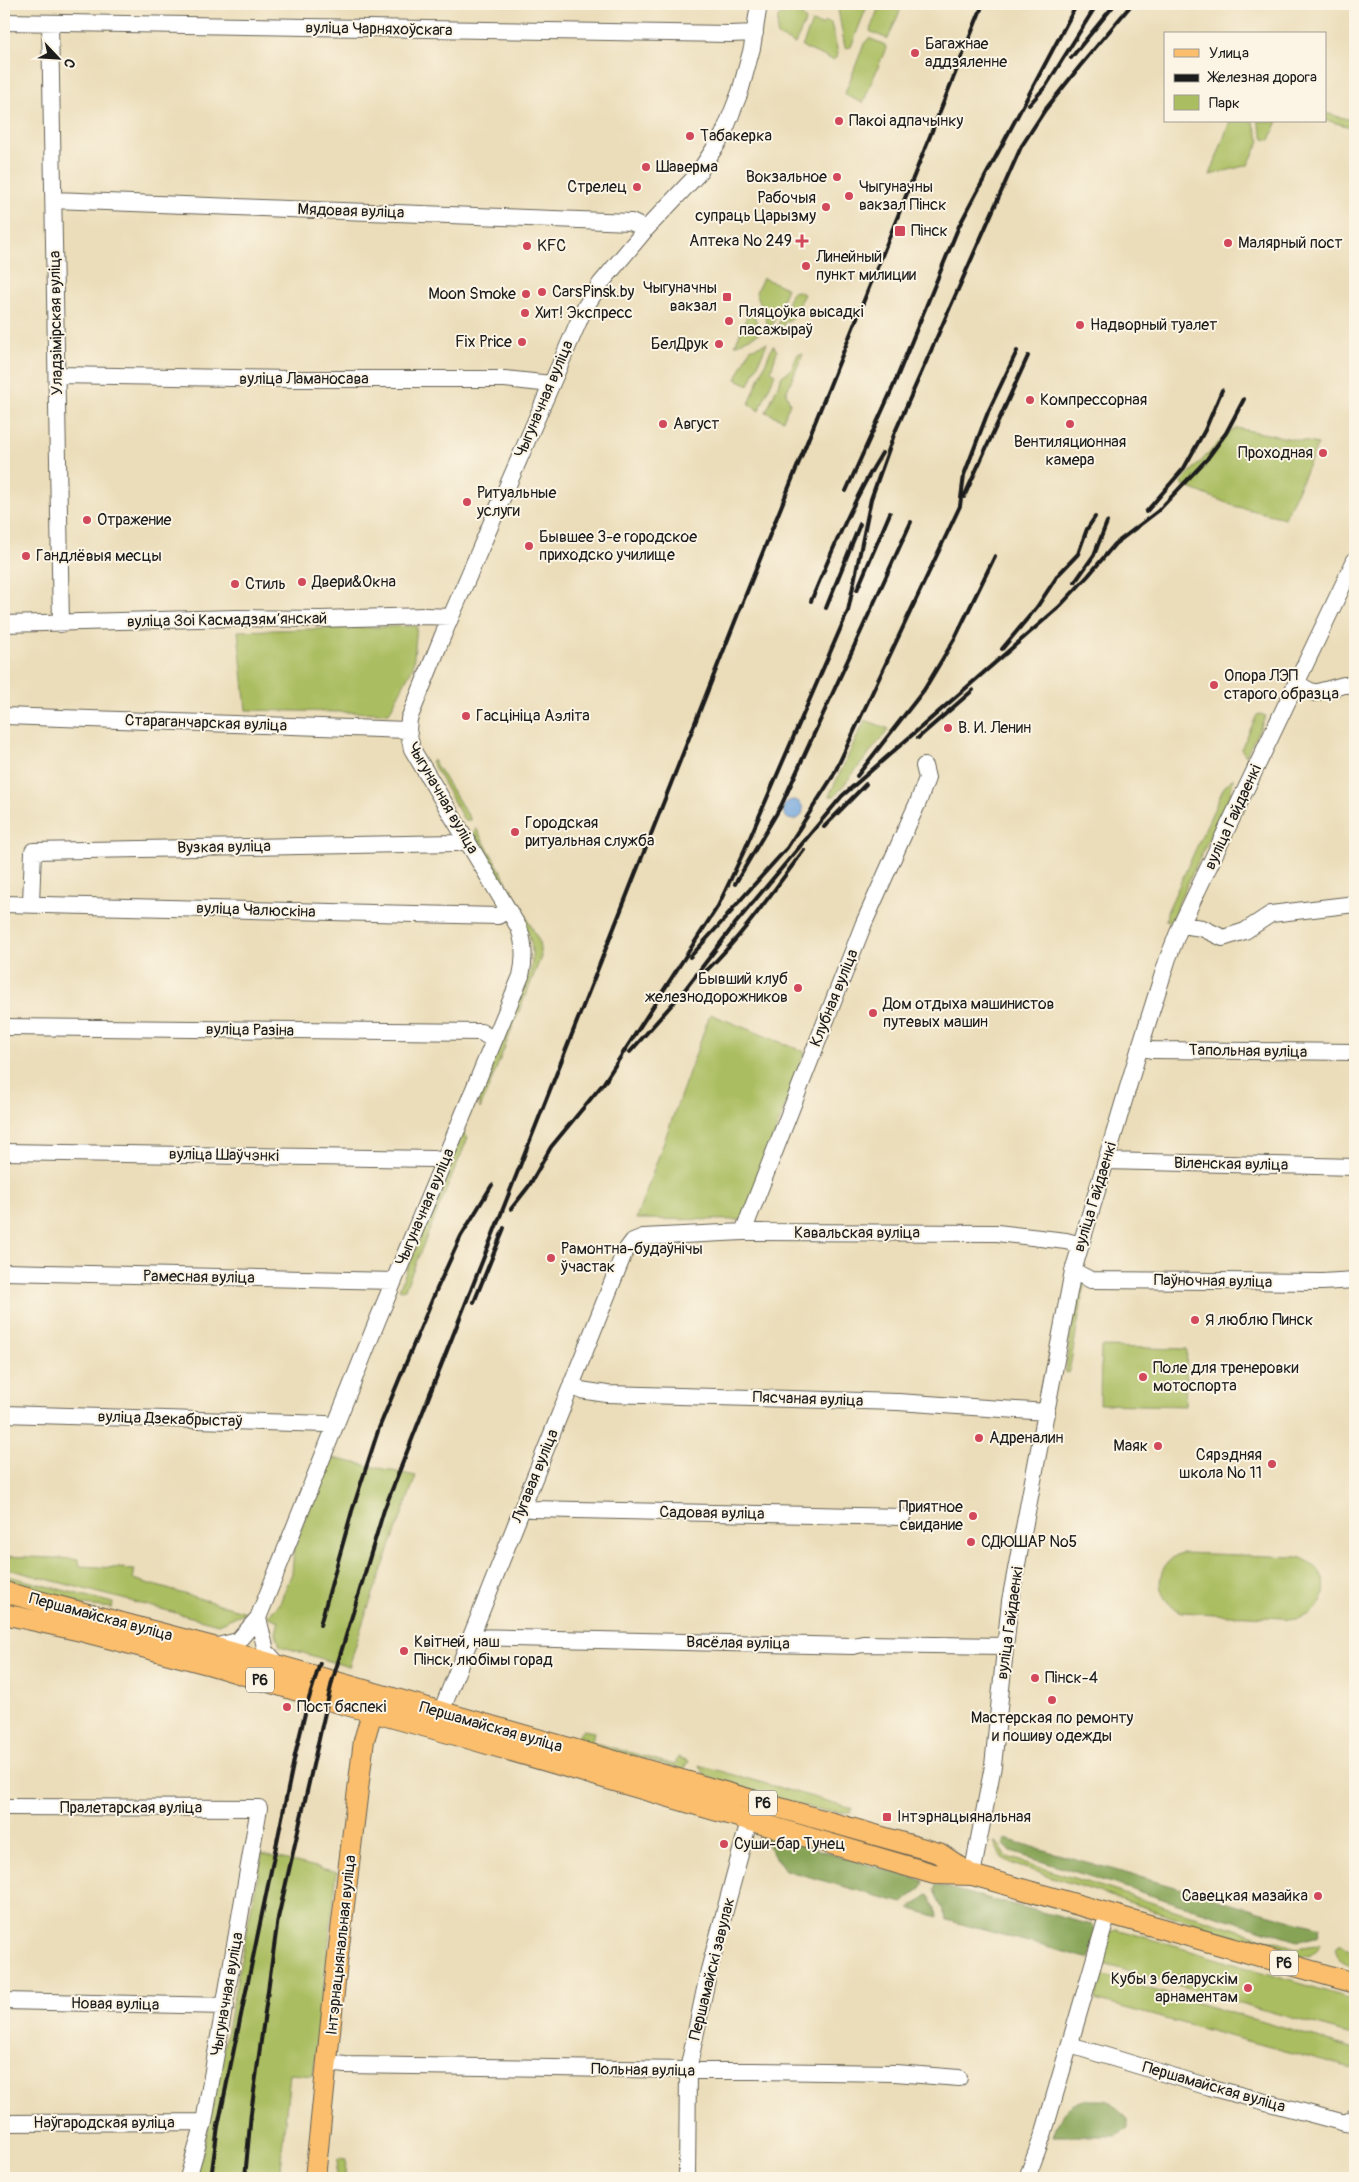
<svg xmlns="http://www.w3.org/2000/svg" width="1359" height="2182" font-family="Pangolin,sans-serif">
<style>
.green{fill:#aabd61;stroke:#636c3e}
.forest{fill:#87a457;stroke:#52603a}
.water{fill:#72a6de;stroke:#47617d}
.lines{fill:none;stroke-linecap:round;stroke-linejoin:round}
.minor-casing{stroke:#646053;stroke-width:18}
.major-casing{stroke:#646053;stroke-width:22}
.minor{stroke:#fff;stroke-width:16}
.major{stroke:#fabe6d;stroke-width:20}
.rail{stroke:#1c1c1c;stroke-width:4}
.poi-dot{fill:#d1495b;stroke:#fcf5e5;stroke-width:2}
.labels{text-anchor:middle;dominant-baseline:central;stroke-width:4;stroke-linejoin:round;paint-order:stroke}
.shield{fill:#fcf5e5;stroke:#5f5d58;stroke-width:1}
.shield-label{font-size:15px;font-weight:bold;fill:#1c1c1c}
.street-label{font-size:16px;fill:#1c1c1c;stroke:#fcf5e5}
.poi-label{font-size:16px;fill:#1c1c1c;stroke:#fcf5e5;text-anchor:start}
</style>
<rect width="100%" height="100%" fill="#fcf5e5"/>
<filter id="ink" filterUnits="userSpaceOnUse"><feTurbulence type="fractalNoise" baseFrequency=".02" numOctaves="2"/><feDisplacementMap in="SourceGraphic" scale="10" xChannelSelector="R" yChannelSelector="G"/><feConvolveMatrix kernelMatrix="1 2 1 2 8 2 1 2 1" color-interpolation-filters="sRGB"/></filter>
<filter id="wash" filterUnits="userSpaceOnUse"><feTurbulence type="fractalNoise" baseFrequency=".0096" numOctaves="4" result="noise"/><feDisplacementMap in="SourceGraphic" scale="20" xChannelSelector="R" yChannelSelector="G"/><feGaussianBlur stdDeviation="1.12" result="paint"/><feColorMatrix in="noise" values="0 0 0 0 0 0 0 0 0 0 0 0 0 0 0 0 0 1.4 0 .05"/><feComposite in="paint" operator="in"/></filter>
<g filter="url(#wash)">
<rect width="100%" height="100%" fill="#ebddb9"/>
<path class="green" d="M804 4H824L821 11 814 14 806 10Z
M837 4H868L851 47 845 48Z
M880 4H903L888 39 871 32 870 30Z
M791 7H794L806 20 795 44 777 36 778 17Z
M812 22 822 25 825 22 831 23 838 53 837 57 833 60 802 47Z
M869 38 885 45 886 48 863 103 847 96 845 93 864 44Z
M1325 113 1355 121 1354 128 1325 120Z
M1230 121H1253L1260 141 1248 165 1210 175Z
M1258 121H1278L1270 140 1264 139Z
M763 278 787 288 770 331 756 292Z
M797 291 804 294 792 319 785 322 780 335 775 332 792 292Z
M751 306 760 333 735 345Z
M767 343 749 385 736 379 750 349Z
M774 346 777 351 771 371 775 374 759 411 749 404 772 347Z
M798 354H803L786 393 790 403 783 420 766 412 782 376 791 369Z
M1236 428 1318 444 1285 518 1234 506 1184 486 1181 482 1229 432Z
M417 626 413 667 389 713 246 710 238 631Z
M1260 714 1266 716 1246 756 1241 749 1257 715Z
M865 720 889 729 835 796H829Z
M433 760 471 820H464L431 761Z
M1233 778 1231 793 1177 906 1173 919 1168 923 1166 921 1167 912 1224 787Z
M476 828 506 880 502 881 498 879 473 835Z
M511 888 539 941 541 957 480 1109 478 1098 531 969C536 938 523 920 508 894Z
M710 1014 805 1052 743 1220 636 1219Z
M464 1134 468 1138 405 1289 402 1290 399 1289 462 1135Z
M1080 1283H1085L1069 1373 1065 1372 1076 1297 1078 1286Z
M1101 1347 1187 1349 1185 1406 1100 1404Z
M328 1457 416 1476 364 1619 349 1667 280 1646 276 1633 279 1621 267 1616 279 1605 292 1573 294 1548Z
M1181 1553 1298 1557C1334 1568 1333 1608 1298 1619L1182 1612C1153 1600 1153 1565 1181 1553Z
M4 1556 79 1559 80 1566 135 1569 133 1579 246 1612 218 1624 4 1568Z
M4 1575 113 1603 112 1608 73 1604 33 1589 4 1582Z
M583 1730 594 1732 592 1742 675 1765 678 1757 689 1761 684 1770 577 1741 578 1735Z
M699 1765 852 1808 851 1813 817 1810 706 1777Z
M994 1843 999 1845 1007 1857 1296 1948 1321 1944 1311 1955 1304 1957C1207 1929 1112 1896 1015 1865L1002 1858Z
M262 1854 337 1872 313 2076 290 2074 279 2178H192L202 2155Z
M1117 1929 1355 2000V2036L1100 1963 1109 1933Z
M1339 1945H1343L1355 1955V1967C1344 1964 1336 1961 1336 1948Z
M1102 1975 1355 2049V2061L1352 2069 1095 2000Z
M338 2158 346 2159 345 2178H336Z"/>
<path class="forest" d="M765 1834 924 1881 922 1887 902 1903 785 1870 765 1842 757 1839Z
M1005 1839 1320 1928 1318 1936 1298 1941 1011 1852 1003 1844Z
M936 1885 1092 1925 1096 1929 1090 1959 947 1920 934 1890Z
M927 1895 930 1896 938 1917 910 1909Z
M1084 2100H1107L1127 2118V2129L1117 2136H1053C1059 2117 1064 2106 1084 2100Z"/>
<path class="water" d="M783 810a10 10 0 1 1 20 0a10 10 0 1 1-20 0Z"/>
</g>
<g filter="url(#ink)">
<g class="lines">
<g class="minor-casing">
<path id="minor" d="M4 22 730 34 755 33
M50 23 61 624
M54 200 631 222 646 229
M57 375 291 379H505L551 384
M4 624 236 618 321 619 425 616 451 617
M1296 683 1314 693 1344 685H1355
M4 716 408 730
M31 903 33 851 457 843 467 839
M4 904 498 916 508 910
M1181 925 1202 928 1223 938 1245 931 1271 914 1355 904
M4 1027 481 1032 493 1040
M1140 1047 1152 1050 1355 1052
M4 1152 434 1159 444 1162
M1106 1161 1355 1167
M743 1232 864 923 919 800 927 778 924 766
M1073 1271 1091 1280 1322 1282 1355 1280
M4 1272 394 1281
M572 1382 580 1390 607 1394 898 1402 1047 1412
M4 1414 326 1424 334 1428
M523 1506 531 1509 902 1517
M258 1618 266 1651 280 1667
M471 1637 853 1646 863 1644 1005 1646
M213 1647 238 1641 258 1618 378 1319 521 976C525 959 525 945 519 928L412 749 408 730 409 719 443 635 584 309 601 283 646 229 697 175 723 135 740 92 752 48 759 4
M441 1712 624 1253 633 1241 643 1237 743 1232 997 1233 1066 1241 1081 1245
M4 1807 259 1808 204 2122 188 2178
M972 1875 993 1766 1010 1601 1073 1271 1140 1047 1168 958 1181 925 1355 560
M4 2001 226 2006
M1070 2045 1209 2087 1345 2123 1354 2118 1355 2115
M328 2063 345 2065 895 2073 959 2078
M4 2123 204 2122
M687 2178 688 2070 709 1970 749 1821
M1027 2178 1044 2132 1108 1913"/>
</g>
<g class="major-casing">
<path id="major" d="M4 1592 213 1647 939 1853 972 1875
M4 1614 81 1631 208 1664 328 1700 467 1738 934 1874 972 1875 1355 1983
M315 2178 337 1963 364 1740 372 1713"/>
</g>
<use href="#minor" class="minor"/>
<use href="#major" class="major"/>
<path class="rail" d="M1071 58 1115 4
M1029 105 1046 86 1097 4
M846 491 893 387 959 226 1077 4
M964 497 1028 356
M1146 512 1184 468 1205 430 1222 390
M1075 582 1094 555 1107 522
M857 590 890 513
M811 601C832 551 853 500 882 453
M826 608 860 524
M1002 649 1037 607 1058 575 1078 554 1087 529 1095 517
M918 738 973 690
M857 776 924 690 955 638 995 556
M824 827 866 784
M735 884 781 806 911 522
M727 915 787 848 833 776 960 506 964 475 988 412 1017 351
M690 957 732 911
M707 970C744 934 773 891 804 850
M630 1052 683 992 735 924 842 796 1059 607 1088 576 1115 544 1158 511 1207 459 1226 433 1244 399
M603 1084 718 906 745 849 848 611 871 499 895 432 1021 147 1045 110 1080 66 1132 4
M511 1209 529 1186 551 1147 607 1079
M474 1302 504 1228
M320 1625 352 1511 379 1428 435 1293 461 1236 492 1185
M211 2178 218 2126 295 1755 307 1705 320 1663
M245 2178 251 2113 278 1918 332 1682 384 1510 738 614 983 4"/>
</g>
</g>
<g class="poi-dot">
<circle cx="915" cy="53" r="5"/>
<circle cx="839" cy="121" r="5"/>
<circle cx="690" cy="136" r="5"/>
<circle cx="646" cy="167" r="5"/>
<circle cx="837" cy="177" r="5"/>
<circle cx="637" cy="187" r="5"/>
<circle cx="849" cy="196" r="5"/>
<circle cx="826" cy="207" r="5"/>
<rect x="894" y="225" width="12" height="12" rx="2.5"/>
<path d="M799.5 233.5h5v5h5v5h-5v5h-5v-5h-5v-5h5z"/>
<circle cx="1228" cy="243" r="5"/>
<circle cx="527" cy="246" r="5"/>
<circle cx="806" cy="266" r="5"/>
<circle cx="542" cy="292" r="5"/>
<circle cx="526" cy="294" r="5"/>
<rect x="722" y="292" width="10" height="10" rx="2.5"/>
<circle cx="525" cy="313" r="5"/>
<circle cx="729" cy="321" r="5"/>
<circle cx="1080" cy="325" r="5"/>
<circle cx="522" cy="342" r="5"/>
<circle cx="719" cy="344" r="5"/>
<circle cx="1030" cy="400" r="5"/>
<circle cx="663" cy="424" r="5"/>
<circle cx="1070" cy="424" r="5"/>
<circle cx="1323" cy="453" r="5"/>
<circle cx="467" cy="502" r="5"/>
<circle cx="87" cy="520" r="5"/>
<circle cx="529" cy="546" r="5"/>
<circle cx="26" cy="556" r="5"/>
<circle cx="302" cy="582" r="5"/>
<circle cx="235" cy="584" r="5"/>
<circle cx="1214" cy="685" r="5"/>
<circle cx="466" cy="716" r="5"/>
<circle cx="948" cy="728" r="5"/>
<circle cx="515" cy="832" r="5"/>
<circle cx="798" cy="988" r="5"/>
<circle cx="873" cy="1013" r="5"/>
<circle cx="551" cy="1258" r="5"/>
<circle cx="1195" cy="1320" r="5"/>
<circle cx="1143" cy="1377" r="5"/>
<circle cx="979" cy="1438" r="5"/>
<circle cx="1158" cy="1446" r="5"/>
<circle cx="1272" cy="1464" r="5"/>
<circle cx="973" cy="1516" r="5"/>
<circle cx="971" cy="1542" r="5"/>
<circle cx="404" cy="1651" r="5"/>
<circle cx="1035" cy="1678" r="5"/>
<circle cx="1052" cy="1700" r="5"/>
<circle cx="287" cy="1707" r="5"/>
<rect x="882" y="1812" width="10" height="10" rx="2.5"/>
<circle cx="724" cy="1844" r="5"/>
<circle cx="1318" cy="1896" r="5"/>
<circle cx="1248" cy="1988" r="5"/>
</g>
<g class="labels">
<g class="shield">
<rect x="246" y="1667.5" width="28" height="25" rx="4"/>
<rect x="749" y="1790.5" width="28" height="25" rx="4"/>
<rect x="1270" y="1950.5" width="28" height="25" rx="4"/>
</g>
<g class="shield-label">
<text x="260" y="1680">Р6</text>
<text x="763" y="1803">Р6</text>
<text x="1284" y="1963">Р6</text>
</g>
<g class="street-label">
<text transform="translate(379 29) rotate(1)">вуліца Чарняхоўскага</text>
<text transform="translate(351 211) rotate(2)">Мядовая вуліца</text>
<text transform="translate(56 323) rotate(-91)">Уладзімірская вуліца</text>
<text x="304" y="379">вуліца Ламаносава</text>
<text transform="translate(544 399) rotate(-67)">Чыгуначная вуліца</text>
<text transform="translate(227 620) rotate(-1)">вуліца Зоі Касмадзямʼянскай</text>
<text transform="translate(206 723) rotate(2)">Стараганчарская вуліца</text>
<text transform="translate(443 798) rotate(60)">Чыгуначная вуліца</text>
<text transform="translate(1233 817) rotate(-65)">вуліца Гайдаенкі</text>
<text transform="translate(224 847) rotate(-1)">Вузкая вуліца</text>
<text transform="translate(256 910) rotate(2)">вуліца Чалюскіна</text>
<text transform="translate(834 998) rotate(-68)">Клубная вуліца</text>
<text transform="translate(250 1030) rotate(1)">вуліца Разіна</text>
<text transform="translate(1248 1051) rotate(1)">Тапольная вуліца</text>
<text transform="translate(224 1155) rotate(1)">вуліца Шаўчэнкі</text>
<text transform="translate(1231 1164) rotate(1)">Віленская вуліца</text>
<text transform="translate(1095 1197) rotate(-73)">вуліца Гайдаенкі</text>
<text transform="translate(425 1207) rotate(-67)">Чыгуначная вуліца</text>
<text x="857" y="1233">Кавальская вуліца</text>
<text transform="translate(199 1277) rotate(1)">Рамесная вуліца</text>
<text transform="translate(1213 1281) rotate(1)">Паўночная вуліца</text>
<text transform="translate(808 1399) rotate(2)">Пясчаная вуліца</text>
<text transform="translate(170 1419) rotate(2)">вуліца Дзекабрыстаў</text>
<text transform="translate(535 1476) rotate(-68)">Лугавая вуліца</text>
<text transform="translate(712 1513) rotate(1)">Садовая вуліца</text>
<text transform="translate(101 1617) rotate(15)">Першамайская вуліца</text>
<text transform="translate(1010 1623) rotate(-82)">вуліца Гайдаенкі</text>
<text transform="translate(738 1643) rotate(1)">Вясёлая вуліца</text>
<text transform="translate(491 1727) rotate(16)">Першамайская вуліца</text>
<text x="131" y="1808">Пралетарская вуліца</text>
<text transform="translate(341 1945) rotate(-84)">Інтэрнацыянальная вуліца</text>
<text transform="translate(712 1969) rotate(-76)">Першамайскі завулак</text>
<text transform="translate(227 1994) rotate(-80)">Чыгуначная вуліца</text>
<text transform="translate(115 2004) rotate(1)">Новая вуліца</text>
<text transform="translate(643 2070) rotate(1)">Польная вуліца</text>
<text transform="translate(1214 2087) rotate(16)">Першамайская вуліца</text>
<text x="104" y="2123">Наўгародская вуліца</text>
</g>
<g class="poi-label">
<text x="925" y="44">Багажнае<tspan x="925" dy="18">аддзяленне</tspan></text>
<text x="849" y="121">Пакоі адпачынку</text>
<text x="700" y="136">Табакерка</text>
<text x="656" y="167">Шаверма</text>
<text x="827" y="177" text-anchor="end">Вокзальное</text>
<text x="627" y="187" text-anchor="end">Стрелец</text>
<text x="859" y="187">Чыгуначны<tspan x="859" dy="18">вакзал Пінск</tspan></text>
<text x="816" y="198" text-anchor="end">Рабочыя<tspan x="816" dy="18">супраць Царызму</tspan></text>
<text x="911" y="231">Пінск</text>
<text x="792" y="241" text-anchor="end">Аптека № 249</text>
<text x="1238" y="243">Малярный пост</text>
<text x="537" y="246">KFC</text>
<text x="816" y="257">Линейный<tspan x="816" dy="18">пункт милиции</tspan></text>
<text x="717" y="288" text-anchor="end">Чыгуначны<tspan x="717" dy="18">вакзал</tspan></text>
<text x="552" y="292">CarsPinsk.by</text>
<text x="516" y="294" text-anchor="end">Moon Smoke</text>
<text x="739" y="312">Пляцоўка высадкі<tspan x="739" dy="18">пасажыраў</tspan></text>
<text x="535" y="313">Хит! Экспресс</text>
<text x="1090" y="325">Надворный туалет</text>
<text x="512" y="342" text-anchor="end">Fix Price</text>
<text x="709" y="344" text-anchor="end">БелДрук</text>
<text x="1040" y="400">Компрессорная</text>
<text x="673" y="424">Август</text>
<text x="1070" y="442" text-anchor="middle">Вентиляционная<tspan x="1070" dy="18">камера</tspan></text>
<text x="1313" y="453" text-anchor="end">Проходная</text>
<text x="477" y="493">Ритуальные<tspan x="477" dy="18">услуги</tspan></text>
<text x="97" y="520">Отражение</text>
<text x="539" y="537">Бывшее 3-е городское<tspan x="539" dy="18">приходско училище</tspan></text>
<text x="36" y="556">Гандлёвыя месцы</text>
<text x="312" y="582">Двери&amp;Окна</text>
<text x="245" y="584">Стиль</text>
<text x="1224" y="676">Опора ЛЭП<tspan x="1224" dy="18">старого образца</tspan></text>
<text x="476" y="716">Гасцініца Аэліта</text>
<text x="958" y="728">В. И. Ленин</text>
<text x="525" y="823">Городская<tspan x="525" dy="18">ритуальная служба</tspan></text>
<text x="788" y="979" text-anchor="end">Бывший клуб<tspan x="788" dy="18">железнодорожников</tspan></text>
<text x="883" y="1004">Дом отдыха машинистов<tspan x="883" dy="18">путевых машин</tspan></text>
<text x="561" y="1249">Рамонтна-будаўнічы<tspan x="561" dy="18">ўчастак</tspan></text>
<text x="1205" y="1320">Я люблю Пинск</text>
<text x="1153" y="1368">Поле для тренеровки<tspan x="1153" dy="18">мотоспорта</tspan></text>
<text x="989" y="1438">Адреналин</text>
<text x="1148" y="1446" text-anchor="end">Маяк</text>
<text x="1262" y="1455" text-anchor="end">Сярэдняя<tspan x="1262" dy="18">школа № 11</tspan></text>
<text x="963" y="1507" text-anchor="end">Приятное<tspan x="963" dy="18">свидание</tspan></text>
<text x="981" y="1542">СДЮШАР №5</text>
<text x="414" y="1642">Квітней, наш<tspan x="414" dy="18">Пінск, любімы горад</tspan></text>
<text x="1045" y="1678">Пінск-4</text>
<text x="297" y="1707">Пост бяспекі</text>
<text x="1052" y="1718" text-anchor="middle">Мастерская по ремонту<tspan x="1052" dy="18">и пошиву одежды</tspan></text>
<text x="897" y="1817">Інтэрнацыянальная</text>
<text x="734" y="1844">Суши-бар Тунец</text>
<text x="1308" y="1896" text-anchor="end">Савецкая мазайка</text>
<text x="1238" y="1979" text-anchor="end">Кубы з беларускім<tspan x="1238" dy="18">арнаментам</tspan></text>
</g>
</g>
<rect width="1359" height="2182" fill="none" stroke="#fcf5e5" stroke-width="20"/>
<rect x="1164" y="32" width="162" height="90" fill="#fcf5e5" stroke="#a29e95"/>
<rect x="1174" y="49" width="25" height="8" fill="#fabe6d" stroke="#a29e95"/>
<text x="1209" y="58" font-size="15" fill="#1c1c1c">Улица</text>
<rect x="1174" y="74" width="25" height="8" fill="#1c1c1c" stroke="#a29e95"/>
<text x="1209" y="82" font-size="15" fill="#1c1c1c">Железная дорога</text>
<rect x="1174" y="95" width="25" height="15" fill="#aabd61" stroke="#a29e95"/>
<text x="1209" y="108" font-size="15" fill="#1c1c1c">Парк</text>
<g transform="translate(58 58) rotate(115)" stroke="#fcf5e5" stroke-width="4" paint-order="stroke">
<path d="M0-4L9 19L0 12L-9 19Z" fill="#1c1c1c"/>
<text y="-8" font-size="14" font-weight="bold" text-anchor="middle" fill="#1c1c1c">С</text>
</g>
</svg>
